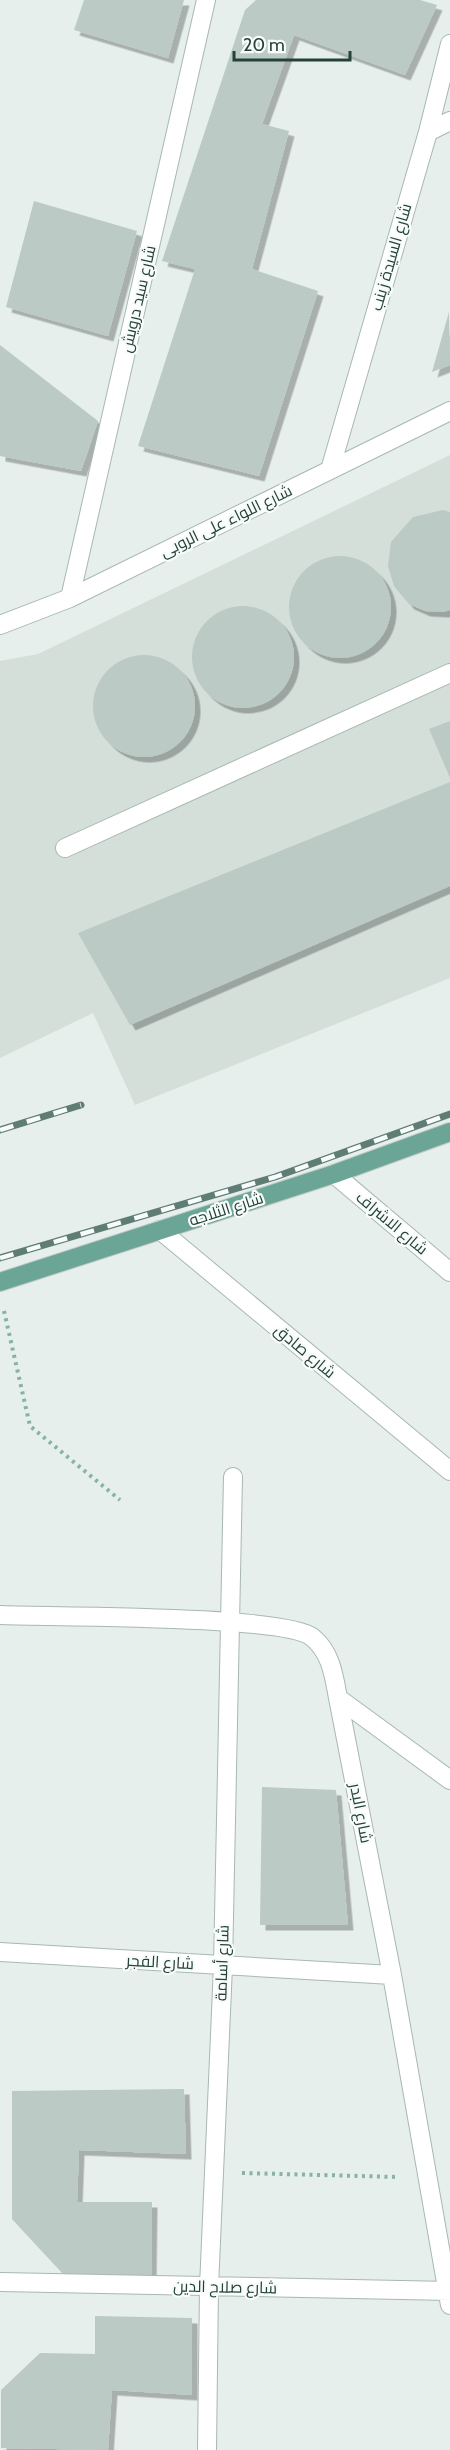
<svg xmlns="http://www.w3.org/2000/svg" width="450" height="2450" font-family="Cabin,Cairo,sans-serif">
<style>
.built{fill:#d4dfda}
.building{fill:#bbcac4;filter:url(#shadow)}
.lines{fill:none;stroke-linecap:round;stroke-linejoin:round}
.minor-casing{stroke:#a8b8b2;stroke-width:20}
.major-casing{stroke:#c2cac8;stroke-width:20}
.path{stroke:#86b3a5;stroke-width:4;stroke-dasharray:3 4.5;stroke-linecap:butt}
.minor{stroke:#fff;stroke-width:18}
.major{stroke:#6aa596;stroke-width:18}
.rail-casing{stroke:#5f7d75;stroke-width:7}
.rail{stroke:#f7fbf9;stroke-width:4.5;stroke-dasharray:14;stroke-linecap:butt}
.labels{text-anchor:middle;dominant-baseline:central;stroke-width:4.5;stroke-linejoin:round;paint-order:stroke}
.street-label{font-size:16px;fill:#24423a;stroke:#f7fbf9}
</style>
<defs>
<filter id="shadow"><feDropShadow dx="5.5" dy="5.5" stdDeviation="0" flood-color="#0004"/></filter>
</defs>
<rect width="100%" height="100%" fill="#e6efeb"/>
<path class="built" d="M450 455V978L135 1105 93 1013 0 1058V661L38 654Z"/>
<path class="building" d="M84 0H184L168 58 74 30Z
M256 0H420L437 5 405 75 294 35 262 124 289 131 252 269 318 291 259 476 138 446 195 269 162 261 245 10Z
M34 201 137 231 108 336 6 307Z
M449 312 450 365 432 372Z
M0 345 98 421 81 471 0 456Z
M443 510 450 512V610L443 612 425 611 409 604 394 586 388 566 391 542 413 517Z
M289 607a51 51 0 1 1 102 0a51 51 0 1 1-102 0Z
M192 657a51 51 0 1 1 102 0a51 51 0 1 1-102 0Z
M93 706a51 51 0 1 1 102 0a51 51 0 1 1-102 0Z
M450 721V778L429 729Z
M450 782V886L130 1025 78 933Z
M262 1787 336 1790 348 1925H260Z
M184 2089 186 2154 79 2150 77 2202H152L151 2280 65 2276 12 2219V2091Z
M95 2316 192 2318V2395L112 2390 108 2450 1 2448V2390L40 2353 95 2354Z"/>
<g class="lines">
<g class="minor-casing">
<path id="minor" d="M428 132 450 121
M330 470 428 132 450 44
M70 598 206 0
M0 625 70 598 450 411
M65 848 450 673
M334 1174 450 1272
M160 1230 450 1471
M0 1615C50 1617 283 1615 312 1637 331 1652 334 1676 338 1698L392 1975 450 2305
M338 1698 450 1780
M0 1952 392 1975
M0 2282 450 2291
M207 2450 209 2287 223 1966 233 1477"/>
</g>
<g class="major-casing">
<path id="major" d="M0 1282 334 1174 450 1132"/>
</g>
<path class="path" d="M4 1311 30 1426 120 1500
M242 2173 399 2177"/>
<use href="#minor" class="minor"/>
<use href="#major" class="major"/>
<g class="rail-casing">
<path id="rail" d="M0 1130 81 1105
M0 1258 275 1177 450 1114"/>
</g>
<use href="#rail" class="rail"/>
</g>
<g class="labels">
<g class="street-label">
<text transform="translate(391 257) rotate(-74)">شارع السيدة زينب</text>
<text transform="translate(138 299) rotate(-77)">شارع سيد درويش</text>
<text transform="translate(226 521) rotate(-26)">شارع اللواء على الروبى</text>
<text transform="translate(226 1209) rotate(-18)">شارع الثلاجه</text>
<text transform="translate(392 1223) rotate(40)">شارع الاشراف</text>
<text transform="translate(305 1351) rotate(40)">شارع صادق</text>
<text transform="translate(361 1813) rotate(79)">شارع البدر</text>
<text transform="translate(160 1962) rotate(3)">شارع الفجر</text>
<text transform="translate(222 1963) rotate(-88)">شارع أسامة</text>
<text transform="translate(225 2287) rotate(1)">شارع صلاح الدين</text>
</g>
</g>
<path d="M234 51v9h116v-9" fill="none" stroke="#24423a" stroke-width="3"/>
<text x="243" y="51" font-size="18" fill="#24423a" stroke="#f7fbf9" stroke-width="4.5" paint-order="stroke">20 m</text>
</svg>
